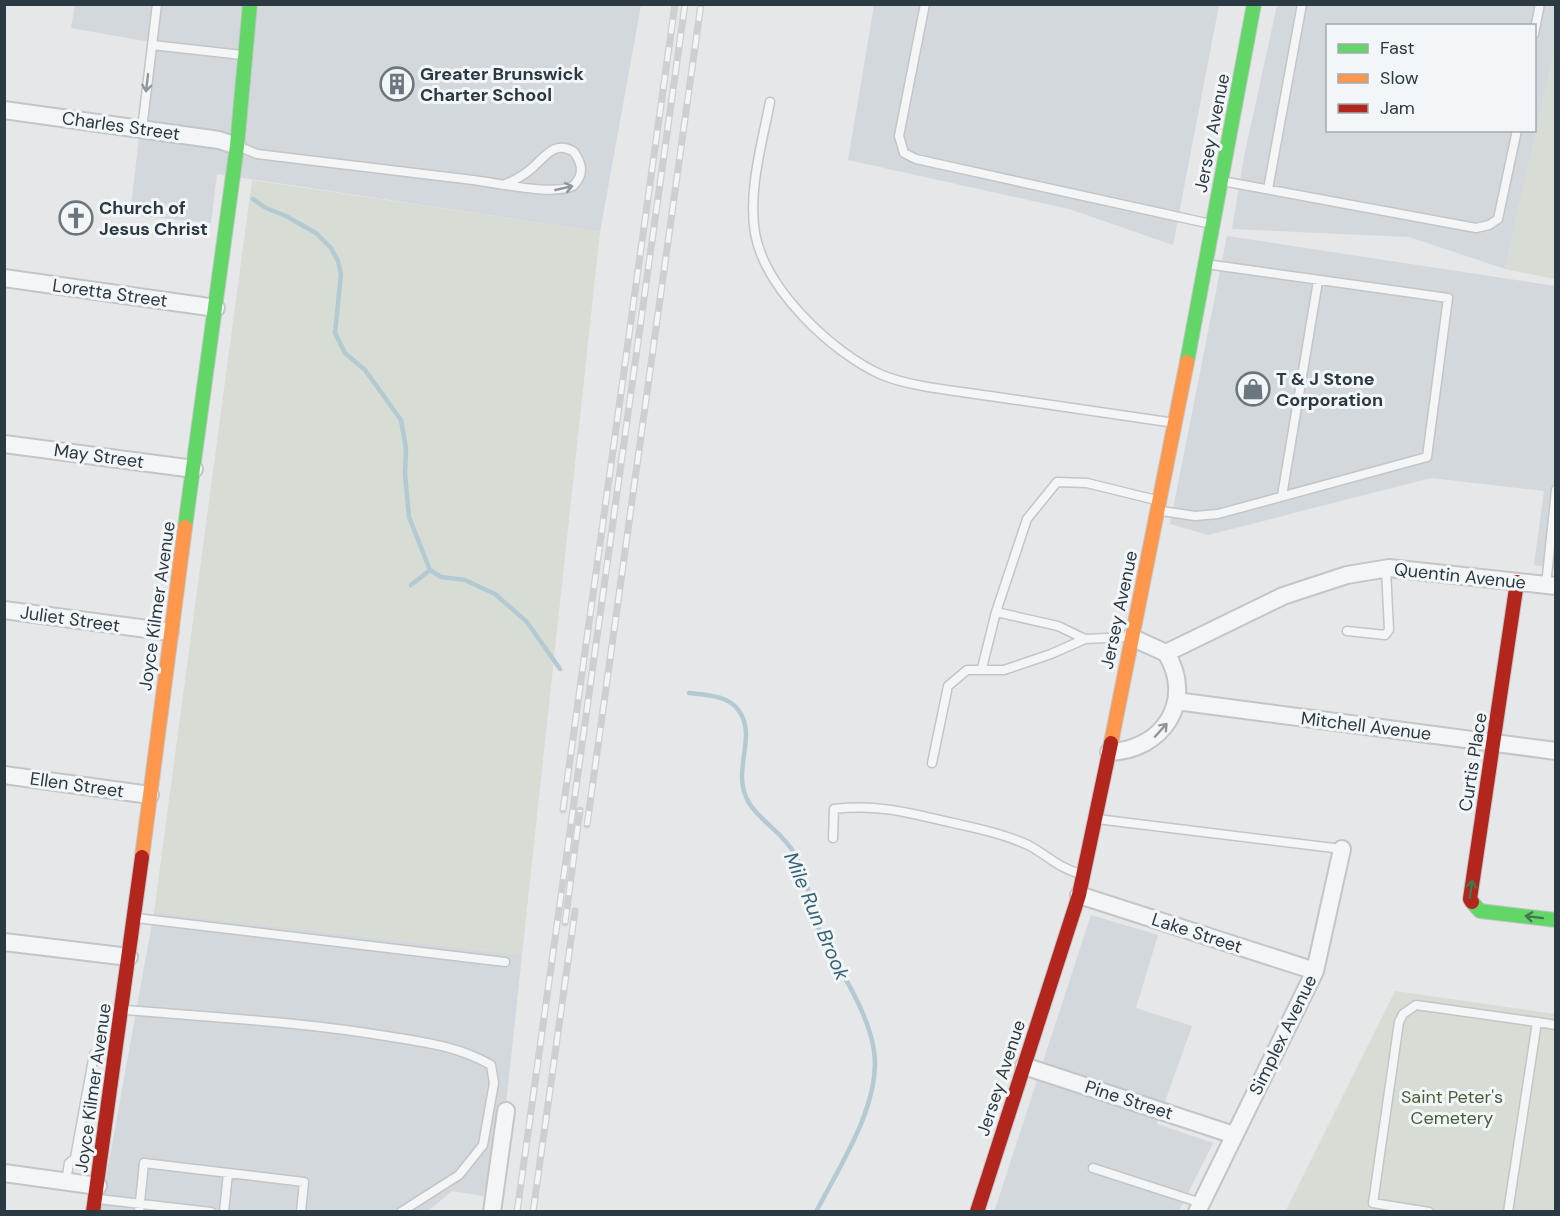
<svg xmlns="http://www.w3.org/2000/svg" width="1560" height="1216" font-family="'DM Sans',sans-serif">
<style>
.built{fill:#d3d8dc;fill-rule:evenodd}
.green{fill:#d7ddd5}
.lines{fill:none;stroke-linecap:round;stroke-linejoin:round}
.stream{stroke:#b4cad3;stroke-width:4.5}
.lane-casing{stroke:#c3c5c7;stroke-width:11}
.street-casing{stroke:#c3c5c7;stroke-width:20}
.fast-casing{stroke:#c3c5c7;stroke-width:16}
.slow-casing{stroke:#c3c5c7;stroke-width:16}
.jam-casing{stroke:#c3c5c7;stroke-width:16}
.lane{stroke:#f4f5f6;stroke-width:8}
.street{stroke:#f4f5f6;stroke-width:16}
.fast{stroke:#63d668;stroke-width:14}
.slow{stroke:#ff974d;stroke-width:14}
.jam{stroke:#b3261e;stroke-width:14}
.rail-casing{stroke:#cdcfd1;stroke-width:7}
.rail{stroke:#f3f6f8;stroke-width:4.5;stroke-dasharray:14;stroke-linecap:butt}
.oneway{stroke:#90979c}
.oneway2{stroke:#417852}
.labels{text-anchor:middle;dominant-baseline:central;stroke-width:6;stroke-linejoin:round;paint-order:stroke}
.poi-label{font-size:18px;font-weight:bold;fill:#2b3943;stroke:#f3f6f8;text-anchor:start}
.street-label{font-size:18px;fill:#2b3943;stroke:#f3f6f8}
.park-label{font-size:18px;fill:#495f38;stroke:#f3f6f8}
.water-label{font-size:20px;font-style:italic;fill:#356277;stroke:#f3f6f8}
</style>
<rect width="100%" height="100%" fill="#e5e7e9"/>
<path class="built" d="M75 4 641 5 600 232 217 174 211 223 130 215 150 42 71 28Z
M874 5H1219L1173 245 1069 209 848 160Z
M1277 5H1555V50L1505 269 1409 237 1232 229 1244 157ZM1328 26H1534V130H1328Z
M1227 236 1555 286V568L1534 565 1544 491 1431 478 1208 535 1170 524Z
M154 912 522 955 496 1198 452 1191 427 1212H100Z
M1091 915 1158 935 1136 1008 1192 1026 1157 1124 1213 1143 1179 1211 994 1212Z"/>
<path class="green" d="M1555 50 1556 279H1555L1505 269Z
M252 180 600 232 522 955 154 912Z
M1395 991 1555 1014V1211L1285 1212Z"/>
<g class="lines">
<path class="stream" d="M253 199 266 208 286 216 316 233 331 248 338 261 341 274 335 333 345 353 365 370 401 420 406 448 405 474 409 517 430 570 441 577 465 580 495 594 527 622 560 669
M411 585 430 570
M689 693C706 695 728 695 739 711 758 738 730 771 749 803 761 822 783 833 794 853 809 879 811 912 823 940 827 950 834 958 839 967 853 992 870 1022 874 1051 882 1103 839 1167 816 1212"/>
<g class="lane-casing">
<path id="lane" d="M925 4 899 136 904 153 916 159 1211 224
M1534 34 1540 4
M152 45 242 55
M770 102C762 143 748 191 755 233 765 289 832 353 882 375 911 387 958 391 990 396 1052 405 1113 414 1175 423
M142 129 157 4
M240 147 257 154C329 162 401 171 473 180 498 183 552 196 573 186 584 175 583 165 574 152 555 139 544 158 531 169 524 175 515 180 506 184
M1222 181 1476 228 1489 225 1498 219 1517 130
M1268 189 1302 4
M1282 496 1318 281
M1162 511 1195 516 1218 514 1427 457 1448 298 1206 264
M1546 585 1556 490
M1347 631 1385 635 1389 630 1386 569
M1127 637 1085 639 1058 626 996 612 1027 519 1057 482 1087 483 1160 501
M982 668 996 612
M932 763 948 686 967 670H1004L1051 654 1085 639
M1097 819 1342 849
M833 838 834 809C881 804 909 813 953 823 979 829 1004 834 1028 845 1047 855 1060 869 1081 874
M136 918 505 962
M125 1010C212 1017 299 1022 386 1036 423 1042 458 1046 491 1065L494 1083 483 1145 459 1175 401 1212
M1093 1168 1201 1203
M66 1181 69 1163 75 1158 94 1054
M98 1199 211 1212
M139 1212 144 1163 304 1182 301 1212
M224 1212 228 1173
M1429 1212 1373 1203 1399 1022 1403 1014 1416 1005 1537 1022
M1508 1212 1537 1022 1556 1025"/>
</g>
<g class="street-casing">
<path id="street" d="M4 110 219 140 237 146
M4 278 216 308
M4 444 194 469
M4 610 170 632
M1166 653 1283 596 1347 575 1389 568 1556 586
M1176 701 1556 751
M1109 752C1162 751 1196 701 1166 653L1131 637
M4 775 150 795
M1079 895 1315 971
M4 942 129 957
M1024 1066 1234 1135
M4 1173 98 1186
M492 1212 506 1111
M1197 1212 1315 971 1342 849"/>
</g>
<g class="fast-casing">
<path id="fast" d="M1187 362 1254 4
M185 527 237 146 250 4
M1472 902 1480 911 1556 920"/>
</g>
<g class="slow-casing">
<path id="slow" d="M1111 743 1187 362
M142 857 185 527"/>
</g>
<g class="jam-casing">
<path id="jam" d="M1472 902 1470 899 1517 582
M93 1212 142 857
M977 1212 1079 895 1111 743"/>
</g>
<use href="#lane" class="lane"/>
<use href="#street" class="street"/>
<use href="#fast" class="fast"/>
<use href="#slow" class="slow"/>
<use href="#jam" class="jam"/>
<g class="rail-casing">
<path id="rail" d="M563 810 675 4
M587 825 701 4
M565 923 580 810
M517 1212 685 4
M533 1212 575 911"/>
</g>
<use href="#rail" class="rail"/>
</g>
<defs><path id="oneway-shaft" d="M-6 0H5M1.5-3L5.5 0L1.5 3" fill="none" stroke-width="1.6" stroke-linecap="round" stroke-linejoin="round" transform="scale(1.5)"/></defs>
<g class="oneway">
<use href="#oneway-shaft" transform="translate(147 83) rotate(97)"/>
<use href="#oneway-shaft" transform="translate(564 188) rotate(-13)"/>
<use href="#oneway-shaft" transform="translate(1161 730) rotate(-48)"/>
</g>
<g class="oneway2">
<use href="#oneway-shaft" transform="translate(1471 889) rotate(-81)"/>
<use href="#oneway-shaft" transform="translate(1534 917) rotate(-173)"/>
</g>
<defs>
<g id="building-ring" transform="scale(1.725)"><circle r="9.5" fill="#f3f6f8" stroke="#6c767d" stroke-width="1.5"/><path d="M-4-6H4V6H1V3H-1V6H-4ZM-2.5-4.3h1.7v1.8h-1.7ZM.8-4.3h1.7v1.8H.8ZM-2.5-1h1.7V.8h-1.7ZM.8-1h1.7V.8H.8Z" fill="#6c767d"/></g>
<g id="church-ring" transform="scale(1.725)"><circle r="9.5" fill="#f3f6f8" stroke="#6c767d" stroke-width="1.5"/><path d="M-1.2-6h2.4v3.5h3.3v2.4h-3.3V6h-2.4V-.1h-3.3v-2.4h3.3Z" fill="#6c767d"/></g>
<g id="shop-ring" transform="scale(1.725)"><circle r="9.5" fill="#f3f6f8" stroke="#6c767d" stroke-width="1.5"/><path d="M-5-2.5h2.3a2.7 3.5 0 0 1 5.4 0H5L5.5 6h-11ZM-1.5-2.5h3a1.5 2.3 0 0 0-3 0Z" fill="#6c767d"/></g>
</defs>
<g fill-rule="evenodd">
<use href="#building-ring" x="397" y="84"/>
<use href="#church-ring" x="76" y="218"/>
<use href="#shop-ring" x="1253" y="389"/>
</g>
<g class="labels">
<g class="poi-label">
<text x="420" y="74">Greater Brunswick<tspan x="420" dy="21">Charter School</tspan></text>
<text x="99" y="208">Church of<tspan x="99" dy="21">Jesus Christ</tspan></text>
<text x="1276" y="379">T &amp; J Stone<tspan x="1276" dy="21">Corporation</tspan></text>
</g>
<g class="street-label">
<text transform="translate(121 126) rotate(8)">Charles Street</text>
<text transform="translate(1212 133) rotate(-79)">Jersey Avenue</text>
<text transform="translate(110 293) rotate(8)">Loretta Street</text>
<text transform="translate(99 456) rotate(8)">May Street</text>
<text transform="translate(1460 576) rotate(6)">Quentin Avenue</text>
<text transform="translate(157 606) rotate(-82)">Joyce Kilmer Avenue</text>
<text transform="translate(1119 610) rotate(-78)">Jersey Avenue</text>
<text transform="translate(70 619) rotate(8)">Juliet Street</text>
<text transform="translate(1366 726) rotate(7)">Mitchell Avenue</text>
<text transform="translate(1473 762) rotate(-81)">Curtis Place</text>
<text transform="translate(77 785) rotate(8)">Ellen Street</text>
<text transform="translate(1197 933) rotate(18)">Lake Street</text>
<text transform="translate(1283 1035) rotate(-64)">Simplex Avenue</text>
<text transform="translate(1001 1078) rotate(-72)">Jersey Avenue</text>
<text transform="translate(93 1088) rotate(-82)">Joyce Kilmer Avenue</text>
<text transform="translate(1129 1100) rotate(18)">Pine Street</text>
</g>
<g class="park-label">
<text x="1452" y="1097">Saint Peter's<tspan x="1452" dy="21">Cemetery</tspan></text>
</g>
<g class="water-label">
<text transform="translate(817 916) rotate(67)">Mile Run Brook</text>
</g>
</g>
<rect width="1560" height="1216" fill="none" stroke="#2b3943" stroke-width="12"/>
<rect x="1326" y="24" width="210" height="108" fill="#f3f6f8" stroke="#a3aab0" stroke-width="1.5"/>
<rect x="1338" y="44" width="30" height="9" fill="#63d668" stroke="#a3aab0" stroke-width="1.5"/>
<text x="1380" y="54" font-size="18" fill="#2b3943">Fast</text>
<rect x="1338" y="74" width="30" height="9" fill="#ff974d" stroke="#a3aab0" stroke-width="1.5"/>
<text x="1380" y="84" font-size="18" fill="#2b3943">Slow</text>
<rect x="1338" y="104" width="30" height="9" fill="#b3261e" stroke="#a3aab0" stroke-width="1.5"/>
<text x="1380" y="114" font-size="18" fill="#2b3943">Jam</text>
</svg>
